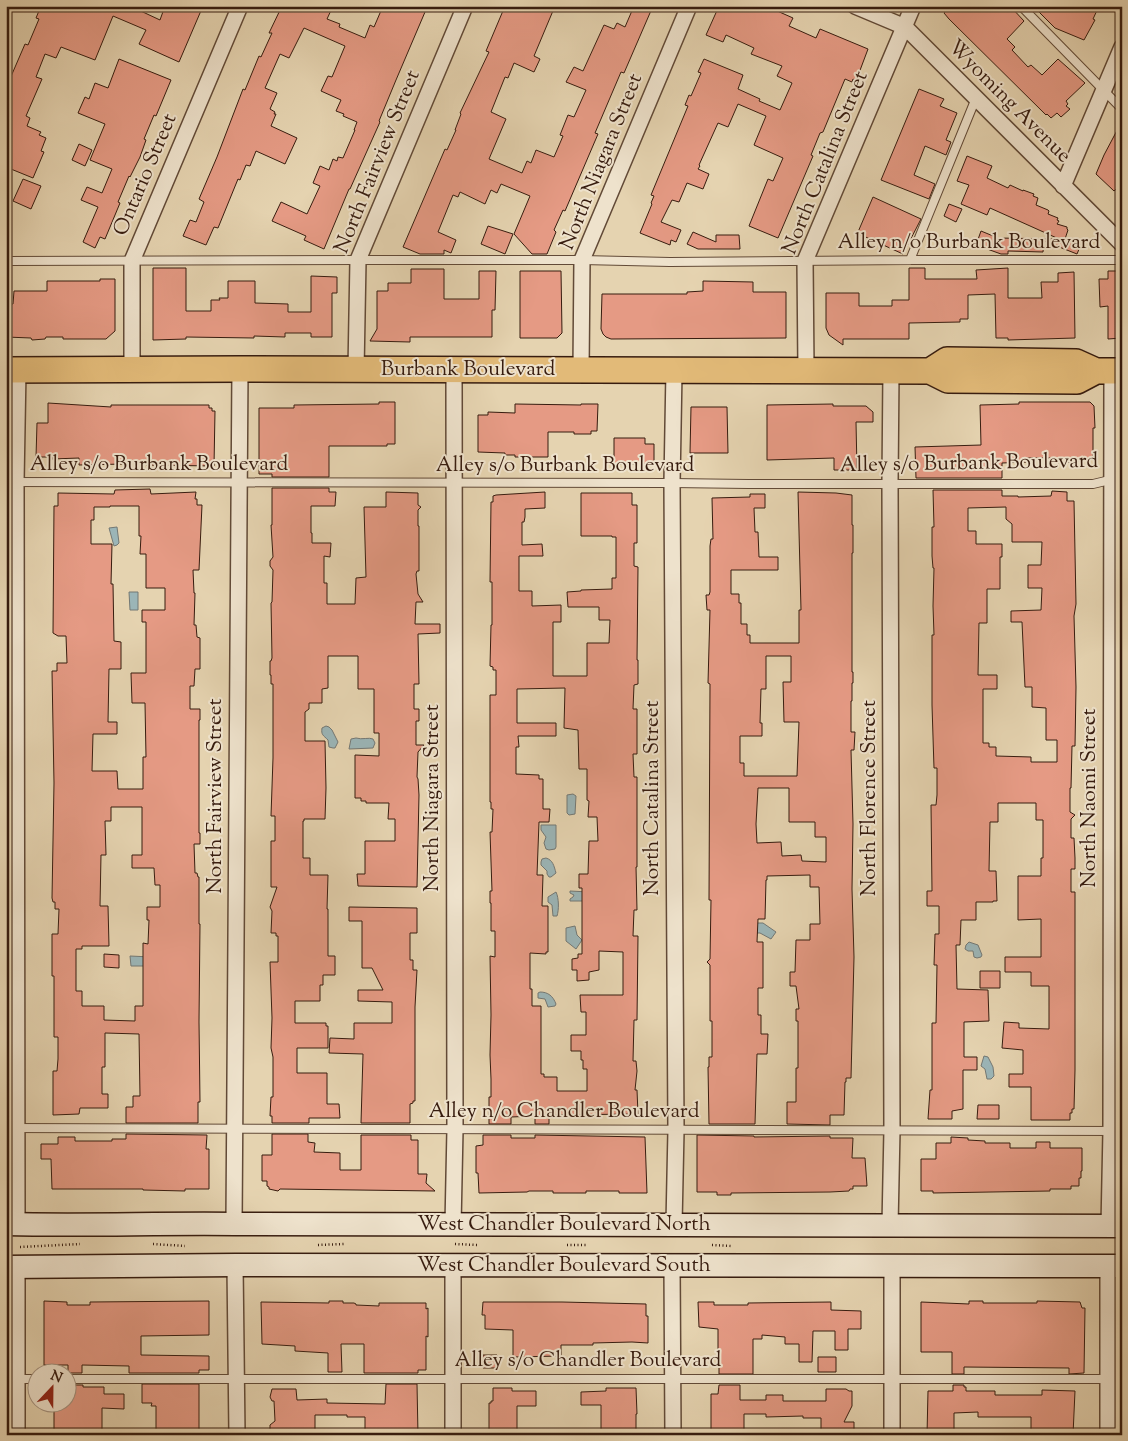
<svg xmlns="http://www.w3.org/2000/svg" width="1128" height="1441" font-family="'Sorts Mill Goudy',serif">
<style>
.water{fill:#9bb5b7;stroke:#737874}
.building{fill:#e59a84;stroke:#371c0f;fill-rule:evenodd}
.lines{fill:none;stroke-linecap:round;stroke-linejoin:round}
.lane-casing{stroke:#624a37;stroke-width:10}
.street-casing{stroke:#624a37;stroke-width:18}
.secondary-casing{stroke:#371c0f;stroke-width:25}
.primary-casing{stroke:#371c0f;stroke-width:28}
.path{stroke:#371c0f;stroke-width:2.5;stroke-dasharray:1 2.5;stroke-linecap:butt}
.lane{stroke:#eee2cc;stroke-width:8}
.street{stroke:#eee2cc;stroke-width:15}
.secondary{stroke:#eee2cc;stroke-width:22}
.primary{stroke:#e2ba78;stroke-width:25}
.labels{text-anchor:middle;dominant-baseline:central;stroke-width:4;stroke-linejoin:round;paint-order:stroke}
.street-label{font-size:21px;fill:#371c0f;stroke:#eee2cc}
</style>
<rect width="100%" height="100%" fill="#e5d3b0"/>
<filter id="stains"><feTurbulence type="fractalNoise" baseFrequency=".004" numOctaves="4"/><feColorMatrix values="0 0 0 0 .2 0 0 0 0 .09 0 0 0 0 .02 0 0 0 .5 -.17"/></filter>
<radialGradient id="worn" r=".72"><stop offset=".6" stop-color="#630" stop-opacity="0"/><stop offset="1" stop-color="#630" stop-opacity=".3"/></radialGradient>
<path class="water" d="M117 527 119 543 117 545 114 546 109 528Z
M129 592H138V610H130Z
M326 726 329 727 332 730 338 742 335 748H333L329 747 328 740C323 735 321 735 322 728Z
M356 738C362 740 369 737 373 739L375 743 373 748 349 749 351 739Z
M573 794 576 796 575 814 569 815 567 813V795Z
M541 825H556V847L555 849 549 850 546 849 544 843 546 837 541 830Z
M546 858C553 860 554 866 556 873L551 877H549L547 874V871L541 865V862L542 859Z
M570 891 589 892V901H570V899L573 897 574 895 570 893Z
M556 892C559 898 559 910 557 916H553L552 905 548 902V897Z
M753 923H763L776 932 771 939 760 933H753Z
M575 926 577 935 582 940 576 949 566 941V928Z
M969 942 978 945 982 955 981 957 977 958 974 957 973 951H968L965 949 966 945Z
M130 956 151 957 152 966H131Z
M540 992C548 992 553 996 556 1004L555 1006 548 1007 545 999 538 998V993Z
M984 1056 988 1057 993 1067 994 1076 991 1079H987L985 1069 981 1066Z"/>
<path class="building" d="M41 6H130L160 20 165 6H203L179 62 139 44 146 30 113 16 95 60 61 47 56 58 45 54 36 77 42 79 26 116 30 118 27 126 41 132 39 135 46 138 41 151 44 152 33 178 6 167V88L25 44 28 45 39 19 36 18Z
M282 6H333L327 19 340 24 339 27 365 38 370 25 374 27 383 6H425L423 11 425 12 396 80 379 121 380 122 350 189H349L324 249 304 240 306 236 272 221 281 202 307 214 320 186 313 183 320 166 329 170 333 159 337 161 338 157 343 158 355 130H354L357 122 343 116 344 114 336 111 341 100 321 91 328 76 332 77 345 46 304 28 289 58 280 54 265 88 277 93 270 109 275 112 274 114H276L271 126 297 138 285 164 256 151 250 166 246 165 240 180 238 179 218 228 214 227 206 245 183 236 190 220 196 222 204 202 199 199 217 157 243 89 245 90 259 56 261 57 272 33H269Z
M505 6H555L534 56 540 59 534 72 514 63 508 78 505 77 491 112 506 119 489 159 522 173 527 161 531 163 536 150 554 157 563 136 560 135 568 115 574 117 586 90 566 82 574 67 583 71 604 25 614 29 617 23 625 27 634 6H653L624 73 621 72 595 133 598 134 565 211 563 210 554 230 556 232 547 254H532L514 234 530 196 501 184 497 193 491 190 485 204 460 192 458 197 453 195 438 232 456 240 451 253 444 250V254H420L403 247 445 149 447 150 456 130H455L461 114 460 113 489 52 486 51Z
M719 6H766L793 18 789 26 816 38 820 29 868 49 856 81 853 79 852 82 845 79 823 132 820 133 811 155 813 156 778 238 749 226 768 179 773 181 783 158 754 145 766 116 738 104 728 127 718 123 699 165 700 166 698 169 709 174 703 189 687 183 679 202 672 200 661 222 681 230 676 242 671 240 670 245 640 233 652 204 651 203 654 196 651 195 688 106 685 105 689 95 691 96 701 73 698 72 704 59 743 75 738 89 760 99 759 101 780 110 792 83 777 76 782 66 751 54 754 48 726 35 723 42 706 35Z
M950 6H1010L1024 21 1007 39 1015 47 1012 50 1028 67 1031 65 1042 75 1058 59 1085 83 1066 101 1068 104 1066 106 1070 109 1061 117 1057 113 1051 118 1047 114 1046 115 949 19 944 13Z
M1033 6H1099L1093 19 1095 20 1084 40 1055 28Z
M119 59 171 80 156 116 154 115 144 139 146 140 140 157 130 177 129 176 118 202 120 203 105 239 100 237 95 248 83 242 98 207 81 200 87 187 102 193 112 169 90 160 105 124 78 113 85 97 89 99 95 83 108 88Z
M919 89 944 99 940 106 957 113 946 140 951 142 946 155 925 146 914 175 935 184 929 199 881 180Z
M1122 121V184L1114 191 1096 174 1104 155Z
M79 144 92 150 85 166 72 160Z
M967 156 992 166 987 178 1008 188 1010 185 1023 191V190L1034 194 1033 196 1038 198 1036 205 1048 210 1049 211 1048 214 1058 218 1057 220 1059 221 1057 224 1067 227V229L1068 230 1065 239H1075L1082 242 1077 254 1044 241 1043 252 1008 251V254H1001L976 245 981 231 998 238 1059 239 990 208 987 215 961 204 969 185 957 181Z
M23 179 41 186 31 209 13 201Z
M873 197 921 219 903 254 859 234 858 232Z
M949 204 962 209 956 222 944 216Z
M488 226 513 234 505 254 481 244Z
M693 232 716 242V235H739L740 249H698L687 244Z
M153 268H186V311H211V300H220L219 298H228V281H255V303L288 304V312H311V276L337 277V293H332V337H311V333H285V337L254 336V338L186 337V339L153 340Z
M909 268H925V279H977L976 270 1008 268V298H1042L1041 282H1058V273L1074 272 1075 338 1008 340V338H996L995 294 968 295V319H960V322L909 323V339H843V345L829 335 826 328V293H859V306H892V300H909Z
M411 269H444V299H479V271H496L495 310H492V337H410V342L370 341 377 329V291H388V283H411Z
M520 271H561L562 333 557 338H520Z
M1108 271H1122V338L1108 339V306L1100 307 1099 279H1108Z
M100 279H115V331L106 339H63V337H46L45 339 32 340 31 338 6 337V304H13L14 291H47V281H100Z
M703 281 753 282V292H786V338L611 339 606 337 603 334 601 329 602 294H687V292L703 291Z
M379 402H395V444H387V446H329V477H272V474H259V408H294V405L379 404Z
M1019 402H1090L1094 406 1095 428H1093V458H1078V462L1052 463V458H1027V462L1002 463V478H916L915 447 981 445 980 405 1019 404Z
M48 403 111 407V405H209V408H212V411H215L214 466 146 465V462H124V464L79 465V458L52 459V457H36L37 423H48Z
M515 404 581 405V404H598L597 431H591V434H574V432H548V457H515V455H505V453L478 452V415H488V412L515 413Z
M833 404V406H866L873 412V422H856L857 470H834V458L767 460V405Z
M691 407H727L728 453H690Z
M614 438H645V444H654V464H614Z
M272 488H329V492H336L335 506H311V533H312V543H331L330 557 324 556V583H327V604H355L356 578 366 577 364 507H386V492L418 493V505L421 507 418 510V526H419V571H417L416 574 418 594 423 602H416L415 624H440V633L418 634 419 684H414V709H419V721H416V745H424L418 752 417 777 418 779 419 795 417 887 358 886 357 874H365V841H395V819H388L389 803H366V801H361V798H355V755L379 756V733H374V689H358V656H328V688L322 689V703H309V709L305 712V741H325L326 788 325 819H304V821H303V858H310V875H328L327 909H328V956H335V975H323V985H320V1001H295V1023H326V1026H328V1048H297V1073H327V1104H339L340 1118H309V1123H272V1116H270L271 1097H273V1057L271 1048 272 1018 270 962H278V936H276V933H271L272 911 270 907 277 887H271V841H275V816H271L273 758V684H271V675H270V661H271L272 658 271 603 272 602 273 570 270 566V561L273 557 271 525H272Z
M150 489 151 494 196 492 195 499H197V505H202L199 570H193L194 593H195L194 625H196L197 637 200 638V669H195L194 686H190V709H200V720H199V833H200V844H194L195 873H197L198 877H199V924H200L199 1022 200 1102H198V1123H126V1107H133V1096H140L139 1034 105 1033V1067H102V1094H108V1108H80L79 1114 53 1115V1071H57L58 1059V1037H54V976H52V934H58L59 909H55V902H53L52 898 54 783 52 671H57V663H67L66 636H58L53 633 54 506H58V493L114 494 115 490ZM110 506H139V536H141L140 554H146V588H165V610H142V622H146V673H131L132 703H145L146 757H143V789H118L117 771H92L93 734H117V722H108L109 669H121V642L114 641 113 584H111L112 544H91V520H94V507H110ZM111 807H142V855H132V868H154L155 885H160V907H147V920H149L148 944 143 943V1006H135V1021L104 1020V1006H82V991H76V949H82V946H109L108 906H100L101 855H106L105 821H111Z
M933 490H1002V496H1018V497L1051 496 1052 491 1067 492V501H1074L1076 604 1074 616 1076 687 1075 746H1072L1071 788H1070V812L1075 815 1071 819V838H1074L1075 858V869H1071V892H1075V1070L1074 1109H1072V1113H1070V1120H1031V1087H1009V1074H1023V1050L1002 1048 1004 1022 1019 1023V1028L1049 1029V986H1031V972H1005V957H1041V919L1018 920V876H1041V858H1043V820H1036V803H998V822H990L989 871H996L997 901H993V902H976V920H961L960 945H956L957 989 988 990 989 1021 964 1022V1057H977V1070H963V1109L952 1111V1119H928L930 1090H932V1023H936L937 965H934L935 934H939V906H927V891H932L931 805H936L937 795V768H934L932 705V635H934L933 606 934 568H933L932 556V527H934ZM1006 507V519L1012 524V542H1042L1041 565H1028V588H1042L1041 610 1011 611V622H1022L1025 687H1032V707L1046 708V740H1057V762H1031V757L996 756V747H989V743H983V689H997V675H978L979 623H987V589H1000V557H1002V544H976V531H968V508Z
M545 492V508L525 509V517L524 522H522V545L542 544 543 556H519V591H532V606L561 605V622H553V676H587V643H609L610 620H599V607H568L567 592 581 591V590L612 589V578H616V537H612V536H581V493H632V505H637V543H634V566L638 567 637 660H638V684L634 685 633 709H637V754H633L634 777H637V867H636L637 910H634L633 936H638L637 1020H634L633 1061H636L637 1071 635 1090H637L638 1114 549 1115V1124H535V1116L511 1117V1124H489V1097H491V1079L490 1055 491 1015 490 956 495 957V931H491V903H490V891H492L490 832H492L493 809H491V802H490V695H496V670H493V667L490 666 491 625H492V582H490L491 502H493V496L496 495ZM565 688 564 728 578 730 579 769H587V800L589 801 588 817H597L598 841H589L588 874H579V888H582V954H578V958L572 959V970H577V981L589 980V972L599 970V951L623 952V995H580L581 1012H586V1035H571V1051H581V1060H583V1069H587V1091H557V1077H544V1074H541V1006H532V989H530V953L546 954V952H548V906H542L543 875H537L539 822H549L550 809H543V779H539V775L516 774V747H519L518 736H556V723H517V689Z
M798 492 836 493 852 495V525H853V553H852V672H853V683H852V701H851V732H855L854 750H851L853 824 852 889 854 957 851 1078H846V1082H845L844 1115H830V1125L787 1124V1102H796V1068H798V1021H796V1009H799L796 986H790V972H795L796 940H810V924H820L819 887H810V875L767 876V880H766L765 919H758L757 942H763V988H758V1015H761V1034H768L767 1054H757L755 1124H709L708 1067H709V1057H712V1021H710V965L707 962 710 959 711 900H709L710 684 708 683 710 610H707L706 595H709L710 592V546L711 539H713L712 498 750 497V494H765V508H754L755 532H758L759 557H778V570H731V594H739V603H741V624H747V635H750V643H799V610H801ZM766 656H791V682H783L784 722H799L797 776H744V763H740V736H762V723H760L761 689H766ZM758 788H789V822H815V837H826V862L802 861 801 855 782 856 781 842 757 843 756 824Z
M349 907 417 908V933H410V960H413V970H417L415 1007V1101H413V1103L410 1104V1123H361L363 1054 329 1053 330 1038 354 1039V1023H392V1002L358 1001V990H383L372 968H362V921H349Z
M104 954 119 955V968L104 967Z
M980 971H1000V988H980Z
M978 1105H999V1119H977Z
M126 1134 207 1135 206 1149H209V1189H185V1191L143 1190V1189H52L51 1159H41V1144H58V1137H75V1141H112V1139H126Z
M272 1134H308V1142L315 1143 314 1152 340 1153V1170H361V1135H411V1140H418V1174H427L426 1183 435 1191 280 1189 278 1191 269 1189V1187L267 1186V1181H262V1155H272Z
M483 1135H511V1138H535V1135L645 1137 647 1193H619V1191H586V1193H553V1191H529L527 1192 479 1193 478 1173H476V1146L483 1145Z
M697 1135 754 1136V1137L830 1136V1138H853L852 1158H865L867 1186H853V1189H850L849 1191 830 1192 731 1193V1195H717V1192H697Z
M951 1137 968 1138V1140L985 1141V1143H1010V1148H1036V1142H1050V1148H1082V1171H1081V1178H1079V1186H1071V1189H1050V1191L933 1193V1191H921V1159H936V1143H951Z
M44 1301 67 1302V1305H90V1302L209 1301V1335L141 1336V1355L209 1356V1370H199V1373H129V1366L82 1365V1373H68V1365H44Z
M329 1301H343V1303H354L356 1304V1305L379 1306V1303H426V1309L428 1308V1337L426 1336V1370H418V1373H364V1344H341L342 1372H328V1353L295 1351V1346L262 1344 261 1302 329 1303Z
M969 1301H983V1303H1037V1301L1080 1302 1082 1308H1085L1084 1373 1069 1374V1368L964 1367V1374H952V1352H921V1302L969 1304Z
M483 1302H562L646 1304V1316H648V1343L632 1342 593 1343V1345H561V1356L513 1357V1330L485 1329V1315H482Z
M698 1302H714V1305H748V1303L831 1302V1310L861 1311V1329H848V1350H835V1331H813L812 1362H799V1344H785V1337L762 1335V1339H753V1374H719V1368L718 1367V1329L699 1327Z
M483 1355H497V1368H483Z
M818 1357H836V1372H818Z
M142 1384H199V1430L197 1431V1434L156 1435V1406H151L152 1403H142Z
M386 1384H417L418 1435H365V1417H347V1415H315V1433L274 1435 270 1431V1425L275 1421 274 1401H272L270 1397 272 1389H296L297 1400 327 1399V1403L385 1404Z
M68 1385H83V1387H104V1394H124V1409L102 1408V1432H84V1435H54V1404H68Z
M719 1385H740V1400H766V1395H783V1401H826V1389H846L849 1391H852V1406L844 1422H854V1435H821V1418H803V1416L766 1417V1414H744V1435H711V1394H718Z
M953 1385H964V1387H966V1391H995V1395H1042V1390L1075 1391 1073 1435H1031V1417H978V1412L954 1413V1435H927L928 1391H953Z
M493 1388H512V1391H536V1406H517V1435H489V1403H491V1401H493Z
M606 1388H636L637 1414H636V1435H615V1433L601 1432V1405H581V1392L606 1391Z"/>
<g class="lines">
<g class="lane-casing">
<path id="lane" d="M1021 6 1122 109
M910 260 976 98
M6 261 358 260H582L670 262 910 260H1122
M6 482 672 483 748 484H1093L1122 477
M6 1128 1122 1131
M6 1379H38
M68 1379C414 1377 761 1381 1108 1379"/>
</g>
<g class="street-casing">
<path id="street" d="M855 6 905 27 1122 244
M1063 186 1122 47
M132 369V261L240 6
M356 370 358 260 465 6
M581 370 582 260 689 6
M806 370 805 261 913 6
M674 371 672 483 676 1130 674 1224
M234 1224 240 369
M17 1225 16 482 18 370
M453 1225 455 1129 454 370
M890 1225 892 1130 890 483 891 371
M1109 1226 1111 1131 1112 371
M235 1265 237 1435
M672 1266 673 1435
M17 1435V1267
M453 1435V1266
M892 1435V1267
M1108 1435V1266"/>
</g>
<g class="secondary-casing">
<path id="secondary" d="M6 1224C83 1226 159 1223 236 1224 531 1225 827 1225 1122 1226
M6 1267 235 1265 1122 1266"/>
</g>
<g class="primary-casing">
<path id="primary" d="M6 370 240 369 930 371 948 380 1077 381 1096 371H1122
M930 371 947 360 1076 362 1096 371"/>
</g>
<path class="path" d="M153 1244 185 1246
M455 1244 477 1245
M318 1245 344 1244
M567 1245H587
M712 1245 732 1246
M20 1247 80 1244"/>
<use href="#lane" class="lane"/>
<use href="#street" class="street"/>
<use href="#secondary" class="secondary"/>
<use href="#primary" class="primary"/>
</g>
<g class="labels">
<g class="street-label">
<text transform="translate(1009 102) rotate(45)">Wyoming Avenue</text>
<text transform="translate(378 162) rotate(-68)">North Fairview Street</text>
<text transform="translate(602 162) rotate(-68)">North Niagara Street</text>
<text transform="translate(826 163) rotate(-68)">North Catalina Street</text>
<text transform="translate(146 175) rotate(-67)">Ontario Street</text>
<text x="969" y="243">Alley n/o Burbank Boulevard</text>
<text x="468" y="370">Burbank Boulevard</text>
<text transform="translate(969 464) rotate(-1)">Alley s/o Burbank Boulevard</text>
<text x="159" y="465">Alley s/o Burbank Boulevard</text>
<text x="565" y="466">Alley s/o Burbank Boulevard</text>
<text transform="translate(216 796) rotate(-90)">North Fairview Street</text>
<text transform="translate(433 798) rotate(-90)">North Niagara Street</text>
<text transform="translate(653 798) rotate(-90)">North Catalina Street</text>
<text transform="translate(870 798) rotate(-90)">North Florence Street</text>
<text transform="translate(1090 798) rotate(-90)">North Naomi Street</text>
<text x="564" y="1112">Alley n/o Chandler Boulevard</text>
<text x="564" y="1225">West Chandler Boulevard North</text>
<text x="564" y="1266">West Chandler Boulevard South</text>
<text x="588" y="1361">Alley s/o Chandler Boulevard</text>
</g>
</g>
<rect width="1128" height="1441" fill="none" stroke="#e5d3b0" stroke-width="25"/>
<rect x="8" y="8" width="1113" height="1426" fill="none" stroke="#371c0f" stroke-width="2.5"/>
<rect x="12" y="12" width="1103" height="1416" fill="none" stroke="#371c0f"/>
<g transform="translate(52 1388) rotate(22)"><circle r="24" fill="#eee2cc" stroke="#a59380"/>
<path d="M0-4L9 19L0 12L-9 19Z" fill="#8f2418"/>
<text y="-8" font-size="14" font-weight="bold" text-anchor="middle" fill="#371c0f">N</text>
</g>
<rect width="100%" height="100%" filter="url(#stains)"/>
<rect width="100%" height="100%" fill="url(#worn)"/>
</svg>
